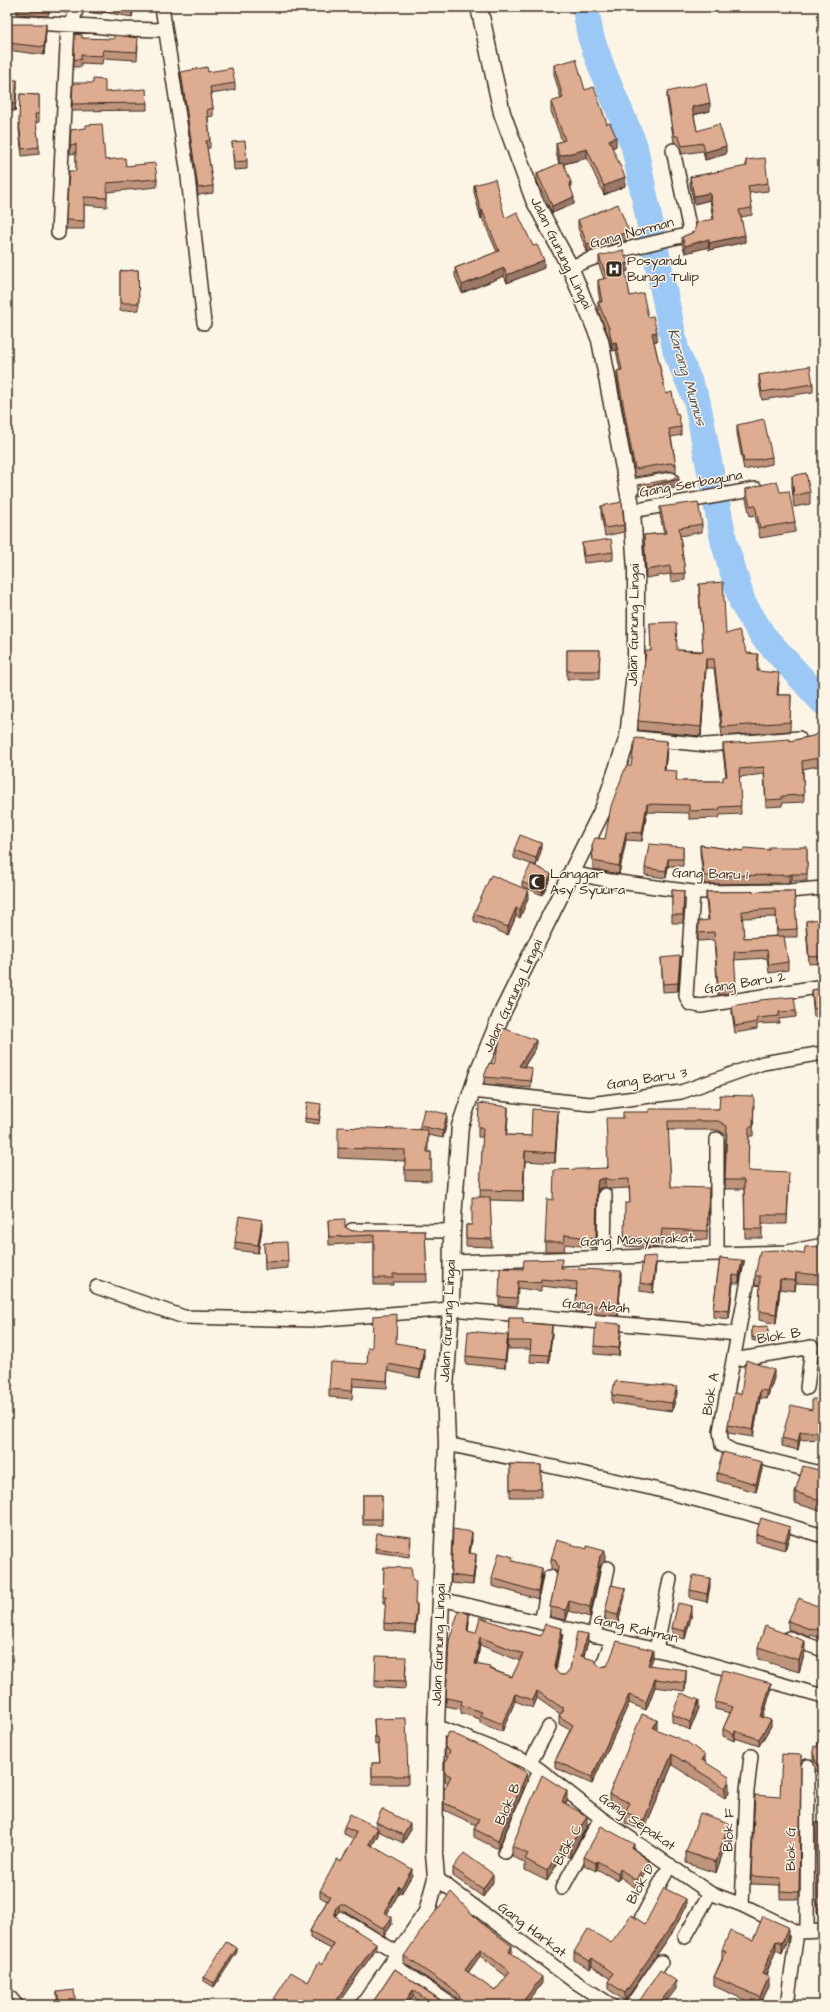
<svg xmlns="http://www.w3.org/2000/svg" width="830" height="2012" font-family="'Architects Daughter',sans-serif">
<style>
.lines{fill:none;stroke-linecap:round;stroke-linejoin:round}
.river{stroke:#9bc8f5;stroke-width:27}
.service-casing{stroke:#3b2a1e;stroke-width:9}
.minor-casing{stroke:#3b2a1e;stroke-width:16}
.tertiary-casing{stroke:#3b2a1e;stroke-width:19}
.service{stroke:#fcf5e5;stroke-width:6}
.minor{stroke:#fcf5e5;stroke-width:13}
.tertiary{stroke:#fcf5e5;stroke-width:16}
.wall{fill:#bf947c;stroke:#3b2a1e;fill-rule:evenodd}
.shaded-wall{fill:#9b7865;stroke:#3b2a1e}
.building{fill:#deac90;stroke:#3b2a1e;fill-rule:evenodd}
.labels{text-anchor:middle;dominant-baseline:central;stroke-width:3;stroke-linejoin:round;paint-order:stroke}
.street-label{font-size:14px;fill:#3b2a1e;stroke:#fcf5e5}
.poi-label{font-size:14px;fill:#3b2a1e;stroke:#fcf5e5;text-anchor:start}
.water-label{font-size:15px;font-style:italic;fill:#535254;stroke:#fcf5e5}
</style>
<rect width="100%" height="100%" fill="#fcf5e5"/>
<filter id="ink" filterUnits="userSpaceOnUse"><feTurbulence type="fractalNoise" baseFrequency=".025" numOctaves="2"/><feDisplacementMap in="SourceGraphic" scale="8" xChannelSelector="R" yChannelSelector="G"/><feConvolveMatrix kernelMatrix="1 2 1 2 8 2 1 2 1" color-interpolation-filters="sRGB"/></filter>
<g filter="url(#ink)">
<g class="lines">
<path class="river" d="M585 7 591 38 604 74 634 145 676 351 697 401 724 542 743 604 763 636 823 702"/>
<g class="service-casing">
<path id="service" d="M7 1989 21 2005"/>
</g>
<g class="minor-casing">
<path id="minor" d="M162 7 187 168 204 323
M7 22 94 26 121 29 164 30
M72 24 77 7
M58 233 68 25
M570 267 605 254 686 235 689 233V226L673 150
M628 487 671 479
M632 511 756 489
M628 737 706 745 799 738
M572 873 611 881 693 892 789 891 823 888
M693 892 686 996 690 1004 701 1006 823 986
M472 1091 590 1104 681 1092 763 1063 823 1053
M352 1230 452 1231
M753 1253 720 1431 722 1445 733 1451 816 1472
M717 1254V1139
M604 1257 605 1195
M451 1262 787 1252 823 1245
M97 1287 184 1317 314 1320 451 1309 738 1334
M733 1360 812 1347 807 1388
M447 1444 655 1489 747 1513 823 1536
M441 1599 674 1654 823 1696
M541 1623 550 1577
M594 1636 608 1568
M789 1638 823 1650
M656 1650 670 1579
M602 1667 612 1640
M562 1675 571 1630
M436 1726 530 1763 540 1770 601 1818 710 1893 742 1905 797 1932 823 1931
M530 1763 549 1727
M505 1852 540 1770
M436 1878 571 1979 611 2005
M562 1888 601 1818
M742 1905 747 1791 751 1756
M342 1919 399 1954
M641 1919 670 1865
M807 1932 808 1766
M685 1937 710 1893
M392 1964 452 2005
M632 2005 661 1962
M787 2005 797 1932"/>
</g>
<g class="tertiary-casing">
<path id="tertiary" d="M364 2005 427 1912 436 1878 434 1853 436 1726 447 1444 445 1388 451 1309 452 1231 460 1126 480 1067 503 1011 604 807 628 737 636 664V570L632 511 600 340 570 267 534 200 502 113 479 7"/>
</g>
<use href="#service" class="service"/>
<use href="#minor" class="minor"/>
<use href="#tertiary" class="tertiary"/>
</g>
<path class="wall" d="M14 7H69L66 13 49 10 48 16 17 14V7Z
M84 7H134L132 17 103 12 102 14 84 12Z
M7 24 46 32 44 55 7 50Z
M82 38 138 46 137 60 103 58 102 64 81 63V67H74V59Z
M554 65 585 90 607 124 616 146 612 148 625 186 604 195 587 158 564 164 574 204 552 213 537 181V173L559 164 556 152V143L562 141 551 111V102L561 99 554 74Z
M181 72H208L235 83V90L211 94 213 108V116L208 117 210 140V148H207L213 186V193L198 195 181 79Z
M7 79 17 87 15 111H7Z
M105 92 147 103V110L72 111V104Z
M667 92 710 111 694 115 697 131 726 154 705 160 703 151 682 154 679 145 674 142 667 99Z
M20 94 39 95V122H36L39 147V154L22 156 19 130Z
M71 130 105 160 126 166 157 179V187L107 192V207L84 205V229H66V220L76 171V153L70 154Z
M232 142 247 161V169L234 170Z
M746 160 768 183V191L749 193 752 208V215L741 217 745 242 709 250V247L685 253 682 244V237L694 232 713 220 710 200 694 204 690 185V177L746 167Z
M474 185 505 218 544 268 507 283 504 276 462 293 455 276V268L497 252 482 218 481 219 474 192Z
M578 220 629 240 587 252 578 228Z
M599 256 628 271 625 272 630 296 648 317 657 341H654L666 394 676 414 681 427V435L671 437 676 465V473L670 471 635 477 617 379V371L620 370 616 350 612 351 609 337 598 311V302H600L598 289V280L604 279 599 265Z
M138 270 139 310 120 311V271Z
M759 375 813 384V392L762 400 759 383Z
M737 425 772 457V464L744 470 737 433Z
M792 476 810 492V504L794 507 792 488Z
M746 489 780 492 795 522V532L760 538 755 515 750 516 746 499Z
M601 506 624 525V532L605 536 601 514Z
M660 507 702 524V532L680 536 685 573V580L671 582 670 574 646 578 644 535 664 533 660 515Z
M582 543 613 552V560L584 563 582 550Z
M699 584 726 634 758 663V671L779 682 778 695H791L790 731 722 736 714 668H706L701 736 638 730V721L651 651 650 623 677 650 703 651 699 593Z
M567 650H600L599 679H567Z
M823 731V765L803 769 804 802 782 803V806L766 807 764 774 739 777 741 814 720 815 719 818 689 819V813L647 812 642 841 626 840 619 874 593 869 592 845 605 839 631 766 667 749 665 770 677 779V781H723L726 777 723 752V744L790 741 813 736Z
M700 845 743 851 769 850 807 847V881H792L789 883 704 884 700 853Z
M683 847V866H668L666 878 645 875V868Z
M514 850 541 851 536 866 514 858Z
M551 878 542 895 522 886V882Z
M823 888V963L809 964 806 928V921L819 920Z
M672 890 684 891 683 923H672Z
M794 891 797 929V937H784L788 962V970L769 973 767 958 734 960 736 992 718 995 714 940 698 941V933L708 920 706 900V892ZM776 917 777 936 744 938 742 918Z
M528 898 520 918 516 916 508 935 474 921V914Z
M661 958 680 964 678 991 663 992Z
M823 988V1016L814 1017 812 997V990Z
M732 1006 796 1011V1017L779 1019V1023L757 1024V1029L735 1033 732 1013Z
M536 1048 524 1067 532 1075 531 1088 484 1084V1077L494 1064Z
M754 1105 753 1136H749L748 1171 789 1182 787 1224H762V1238H745L744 1189H725L726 1135 718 1130H668L671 1187 709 1197 707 1240 662 1238 661 1246H658L657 1248 624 1246V1237L630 1203 629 1188 610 1189 605 1187 598 1189 597 1195 596 1248 565 1244 564 1251H545V1242L553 1200 607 1168 623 1118 649 1112 719 1109Z
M321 1108 319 1124 305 1122V1118Z
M508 1116 506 1135 531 1136 558 1120 555 1163 525 1161 523 1201 490 1200 492 1247 466 1246V1225H472L480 1197 483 1137H478V1127Z
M447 1122 443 1138 428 1135V1152H431V1181L405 1180V1161L338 1158V1148L420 1129V1126Z
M328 1220 345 1227 352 1231H425L427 1282H393V1285H374V1242L329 1245Z
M262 1228 258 1253 235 1250V1242Z
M264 1243 288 1261V1268L265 1270Z
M804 1254 822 1256 820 1284 796 1283 795 1291 780 1289 776 1324 759 1320 760 1286 755 1285V1276Z
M720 1258 742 1268 739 1283H733L729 1319 713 1317V1309Z
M656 1264 653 1293 640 1291V1283Z
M562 1268 621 1279 618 1316 576 1312 577 1290 541 1286V1291L518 1288 517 1306 499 1305V1297L523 1269Z
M509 1318 552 1333 549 1363 530 1362 531 1349H508Z
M752 1327 768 1330 767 1344 752 1340Z
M621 1332 619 1356 594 1354V1346Z
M508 1342 505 1368 466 1364V1356Z
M396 1343 424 1356 420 1378 388 1371 387 1388 353 1386 352 1399 329 1397V1389L367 1364 372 1348Z
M774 1378 767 1399 760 1398 753 1437 728 1433V1425L741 1394Z
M677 1394 672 1411 612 1403V1395Z
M823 1399V1439L800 1440 798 1450 782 1446V1438L812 1410Z
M510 1464 541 1465V1497H510Z
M762 1469 756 1492 717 1481V1473Z
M823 1471V1512L795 1503V1492Z
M363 1495H382V1525H363Z
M756 1534H790L785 1550 756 1542Z
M472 1540 470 1553 476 1561 473 1585 451 1583V1575Z
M411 1541 409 1557 375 1552V1548Z
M551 1559 605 1561 600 1566 590 1617 569 1611 566 1620 550 1617V1607L557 1575 556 1571 551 1569Z
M513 1561 542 1576 538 1599 492 1586V1578Z
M384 1567 416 1604 417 1611 415 1633 384 1630V1623L386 1603H383Z
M710 1586 707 1602 690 1598V1590Z
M625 1596 618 1623 605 1620V1612Z
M823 1606V1639L811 1635 810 1637 788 1629V1621L819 1607Z
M692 1614 685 1639 672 1636V1628Z
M469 1621 468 1632 476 1633 512 1629 541 1636H562L555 1670 560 1675H565L570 1669 588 1642 584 1656 600 1667 653 1658 650 1665 686 1678 685 1691 655 1687 646 1710 629 1703 592 1784 555 1768V1761L570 1730 559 1724V1716L560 1714 537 1698 533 1708 515 1701 502 1732 480 1723V1719L461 1713V1709L446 1706V1698ZM480 1645 520 1661 512 1677 477 1664Z
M758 1647 805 1652 799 1672 758 1659Z
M406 1665 405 1689 375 1687V1680Z
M771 1690 763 1718 771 1726 759 1746 735 1738 734 1741 723 1736V1729L730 1713 715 1709V1702Z
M699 1708 690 1730 672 1722V1714Z
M374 1719 408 1776V1784H372V1763H380L378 1744 375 1745Z
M823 1726V1772L816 1771 813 1760V1752L817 1747Z
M657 1730 705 1761 729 1792 725 1798 672 1765 644 1831 625 1823 626 1812 609 1805V1794Z
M445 1739 527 1781 498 1849 474 1837V1829L476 1825 444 1810V1790L448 1783 445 1781V1763L447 1757 445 1756Z
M801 1755 799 1899H780V1885L751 1884V1876L780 1797Z
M567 1801 566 1804 587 1826 570 1858 563 1854 547 1881 525 1870V1863L512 1856V1846Z
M376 1822 410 1831 403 1843 378 1831V1835L372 1846 412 1875 401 1894 399 1893 387 1914 392 1924 384 1936 346 1912H339L335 1915V1916L338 1919 376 1949 339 2002V2005H274V1999L308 1982 322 1964 331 1949 310 1938V1931L327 1901 320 1897V1891L341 1861 354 1839 344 1834V1827H376Z
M823 1822V1913H817L816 1823Z
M729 1834 716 1873 686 1863V1852Z
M634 1850 649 1868 636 1888 620 1877 618 1881 597 1869 596 1871 584 1865V1857Z
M453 1868 493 1882 483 1897 453 1876Z
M686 1906 674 1930 625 2001 608 1989V1982L610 1979 592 1966 590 1969 574 1960V1952L611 1943 645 1924Z
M479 1921 512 1953 542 1983 526 2005H454L458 2003 457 1998 404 1963V1956ZM480 1956 507 1977 495 1991 468 1973Z
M788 1937 782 1953 776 1950 766 1975 769 1986 760 2005H756L714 1986V1977L722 1959V1950L753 1940Z
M237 1952 214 1987 204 1981V1977Z
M395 1969 448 2005H424L413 1997 407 2005H373V2002Z
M57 1992 76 2005H58L57 2000Z"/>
<path class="shaded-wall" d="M66 7H69L66 13Z
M133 7H134L132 17V10Z
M46 24V32L44 55V47Z
M17 80V87L15 111V104Z
M710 103V111L692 115V107Z
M616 137V146L609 149V140Z
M726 146V154L705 160V152Z
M587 149V158L559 165V156Z
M625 177V186L604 195V186Z
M571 182V189L569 183Z
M710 193V200L694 204V196Z
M574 197V204L552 213V206Z
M482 210V218L481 219V211Z
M629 232V240L587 252V244Z
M745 235V242L709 250V243Z
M709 239V247L685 253V246Z
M544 260V268L507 283V275Z
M628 263V271L624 273V264Z
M504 268V276L462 293V285Z
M657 332V341L652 342V333Z
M616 342V350L612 351V343Z
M679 479V487L639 495V488Z
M706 659V668L701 736V727Z
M667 741V749L664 778V770Z
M647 804V812L642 841V833Z
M626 832V840L619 874V866Z
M541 843V851L536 866V858Z
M668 859V866L666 878V871Z
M551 874V878L542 895V892Z
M792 874V881L789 883V875Z
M528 890V898L520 918V910Z
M516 908V916L508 935V927Z
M680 956V964L678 991V983Z
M536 1040V1048L519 1074V1066Z
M508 1107V1116L506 1145V1135Z
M558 1111V1120L555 1163V1153Z
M447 1114V1122L443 1138V1131Z
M525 1151V1161L523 1201V1191Z
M605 1178V1187L598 1189 597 1195 596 1248 597 1186 598 1180Z
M262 1220V1228L258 1253V1245Z
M822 1246V1256L820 1284V1275Z
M656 1256V1264L653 1293V1285Z
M742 1260V1268L739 1283V1276Z
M621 1271V1279L618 1316V1308Z
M796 1273V1283L795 1291V1281Z
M733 1275V1283L729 1319V1311Z
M780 1279V1289L776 1324V1314Z
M621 1324V1332L619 1356V1348Z
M552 1325V1333L549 1363V1355Z
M508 1335V1342L505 1368V1360Z
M424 1348V1356L420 1378V1370Z
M774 1370V1378L767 1399V1391Z
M677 1387V1394L672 1411V1403Z
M760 1390V1398L753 1437V1430Z
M800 1432V1440L798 1450V1442Z
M762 1462V1469L756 1492V1484Z
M790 1527V1534L785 1550V1542Z
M472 1532V1540L469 1561V1553Z
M605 1551V1561L600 1566 590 1617V1607L600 1556Z
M476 1554V1561L473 1585V1578Z
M542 1568V1576L538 1599V1592Z
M710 1578V1586L707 1602V1594Z
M625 1588V1596L618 1623V1615Z
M569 1601V1611L566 1620V1610Z
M417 1604V1611L415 1633V1626Z
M692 1606V1614L685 1639V1631Z
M469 1614V1621L467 1639V1631Z
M562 1628V1636L554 1674V1666Z
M588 1634V1642L581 1663V1656Z
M480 1637V1645L475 1672V1664Z
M805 1641V1652L799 1672V1660Z
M653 1650V1658L648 1673V1665Z
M686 1670V1678L685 1691V1683Z
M655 1679V1687L646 1710V1702Z
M771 1683V1690L761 1724V1717Z
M537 1691V1698L533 1708V1700Z
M515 1694V1701L502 1732V1724Z
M629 1695V1703L592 1784V1777Z
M699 1700V1708L690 1730V1722Z
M657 1720V1730L653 1728Z
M771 1720V1726L759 1746V1739Z
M735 1731V1738L734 1741V1734Z
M672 1754V1765L644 1831V1820Z
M705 1755V1766L702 1760Z
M527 1773V1781L498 1849V1841Z
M729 1781V1792L725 1798V1788Z
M567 1791V1801L562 1812V1802Z
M587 1816V1826L570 1858V1847Z
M410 1823V1831L403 1843V1835Z
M729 1823V1834L716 1873V1862Z
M378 1828V1835L369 1851V1844Z
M563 1844V1854L547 1881V1871Z
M634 1844V1851L632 1848Z
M597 1861V1869L596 1871V1863Z
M649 1861V1868L636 1888V1880Z
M412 1869V1875L401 1894V1888Z
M620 1869V1877L618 1881V1873Z
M493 1874V1882L483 1897V1889Z
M399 1886V1893L384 1919V1912Z
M686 1899V1906L674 1930 625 2001V1993Z
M339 1905V1912L335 1915V1909Z
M392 1917V1924L384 1936V1929Z
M788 1927V1937L782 1953V1943Z
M776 1941V1950L762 1983V1974Z
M376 1943V1949L337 2005 336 2000Z
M512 1946V1953L509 1958V1951Z
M237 1948V1952L214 1987V1983Z
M480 1949V1956L465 1977V1970Z
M592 1958V1966L590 1969V1961Z
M542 1977V1983L526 2005H520Z
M769 1977V1986L760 2005V1997Z
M676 1981V1989L664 2005H658Z
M413 1990V1997L407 2005H403Z"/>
<path class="building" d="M17 7H48V9Z
M116 7H133L132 10Z
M7 24H46L44 47 7 43Z
M75 34 82 35V38L114 39V35L138 38 137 52 103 50 102 56 81 55V60L74 59Z
M576 59 585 90 594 87 607 124 610 123 616 137 609 140 625 177 604 186 587 149 559 156 556 143 565 140 551 102 563 98 554 65Z
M207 67 208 72 232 68 235 83 210 87 213 108 207 110 210 140 206 141 213 186 198 188 181 72Z
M7 79 17 80 15 104 7 103Z
M93 79 105 80V92L146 89 147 103 72 104 73 83H93Z
M706 83 710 103 692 107 697 131 719 124 726 146 705 152 703 143 682 146 679 137 674 135 667 92Z
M20 94 39 95V114H35L39 147 22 149 19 122Z
M102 124 105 160 125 158 126 166 155 163 157 179 107 183V198L84 197V221L66 220 69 171H76V144L70 145 71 130 86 128V125Z
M245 141 247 161 234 162 232 142Z
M765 158 768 183 748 186 752 208 739 210 745 235 709 243V239L685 246 682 237 694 232 697 222 714 219 710 193 694 196 690 177 747 166 746 160Z
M563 162 571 182 569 183 574 197 552 206 537 173Z
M495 179 505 218 517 212 533 246 537 245 544 260 507 275 504 268 462 285 455 268 499 251 482 210 481 211 474 185Z
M618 204 629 232 587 244 578 220Z
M623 250 628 263 624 264 630 296 643 293 648 317 653 316 657 332 652 333 666 394 672 392 676 414 678 413 681 427 669 429 676 465 670 463 635 469 617 371 622 370 616 342 612 343 609 328 598 302H602L598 280 607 278 599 256Z
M138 270 139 303H120V271Z
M810 366 813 384 762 392 759 375Z
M764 419 772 457 744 462 737 425Z
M806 473 810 492 794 496 792 476Z
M678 475 679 479 639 488 638 485 672 479Z
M777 481 780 492 789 491 795 522 760 528 755 505 750 506 746 489Z
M622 502 624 525 605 528 601 506Z
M698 502 702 524 679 528 685 573 671 574 670 566 646 570 644 535 666 533 660 507Z
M611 539 613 552 584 556 582 543Z
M723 582 726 634 739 630 747 653 758 654 757 671 779 673 777 695H791L790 722 722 727 714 659H706L701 727 638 721 646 651H651L650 623 676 622 677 650 703 652 699 584Z
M567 650H600L599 671H567Z
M823 731V757L802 761 804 795 782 796V799L766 800 764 767 739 769 741 806 720 807 719 810 689 811V805L647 804 642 833 626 832 619 866 593 861 592 845 595 838 605 839 611 806 626 766H631L635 738 667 741 664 770 677 771 676 781H723V777L727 776 723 744 790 739V741L813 736Z
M520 835 541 843 536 858 514 850Z
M649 844 683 847V859H668L666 871 645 868Z
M700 845 743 851 744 848 769 850V847H807V874H792L789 875 704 876Z
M531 864 551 874 542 892 522 882Z
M491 875 528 890 520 910 516 908 508 927 474 914Z
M823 888V956L809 957 806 921 819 919V889Z
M672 890 684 891 683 915H672Z
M794 891 797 929 777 930 776 909 742 911 744 938 784 936 788 962 769 965 767 950 734 952 736 984 718 987 714 932 698 933 699 921 709 920 706 892Z
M680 956 678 983 663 984 661 958Z
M823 988V1008L814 1009 812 990Z
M794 997 796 1011 779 1012V1016L757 1018V1022L735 1026 732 1006 760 1001V1000Z
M503 1028 536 1040 519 1066 532 1068 531 1081 484 1077 489 1063 494 1064Z
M720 1095 754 1096 753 1127H749L748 1171 789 1173 787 1215H762V1229H745L744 1180H725L727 1126 718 1121H668L671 1187 709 1188 707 1231 662 1229 661 1238 658 1237 657 1239 624 1237 625 1203H630L629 1179 610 1180 605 1178 598 1180 597 1186 596 1239 565 1235 564 1242H545L547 1199 553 1200 554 1170 608 1168 606 1118H623V1112H649V1109H719Z
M307 1102 321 1104 319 1120 305 1118Z
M479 1103 508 1107 506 1135 531 1136 532 1109 558 1111 555 1153 525 1151 523 1191 480 1190 483 1128 478 1127Z
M424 1109 447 1114 443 1131 420 1126Z
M338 1127 428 1130 427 1152H431V1170H405V1150L338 1148Z
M472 1197H490L492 1239 466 1238V1225H472Z
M239 1216 262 1220 258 1245 235 1242Z
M345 1219V1227L352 1231H425L427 1274H393V1278H374V1235L329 1237 328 1220Z
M287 1242 288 1261 265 1262 264 1243Z
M822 1246 820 1275 796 1273 795 1281 780 1279 776 1314 759 1311 760 1276H755L760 1251 777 1250 804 1254 805 1247Z
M656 1256 653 1285 640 1283 643 1257Z
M720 1258 742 1260 739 1276 733 1275 729 1311 713 1309Z
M562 1259 561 1268 621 1271 618 1308 576 1304 577 1282 541 1279V1283L518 1281 517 1298 499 1297 500 1268 523 1269 524 1260Z
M397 1314 396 1343 424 1348 420 1370 388 1364 387 1381 353 1378 352 1391 329 1389 331 1362 367 1364 368 1347 372 1348 373 1316Z
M509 1318H523V1323L552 1325 549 1355 530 1354 531 1341H508Z
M596 1322 621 1324 619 1348 594 1346Z
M768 1326 767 1340 752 1337V1327Z
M468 1331 508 1335 505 1360 466 1356Z
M746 1360 774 1370 767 1391 760 1390 753 1430 728 1425 734 1393 741 1394Z
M615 1381 677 1387 672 1403 612 1395Z
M812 1399H823V1432H800L798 1442 782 1438 791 1405 812 1410Z
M723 1452 762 1462 756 1484 717 1473Z
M510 1464 541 1465V1489H510Z
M803 1466 823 1471V1501L795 1492Z
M363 1495H382V1519H363Z
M761 1518 790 1527 785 1542 756 1534Z
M453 1529 472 1532 469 1553 476 1554 473 1578 451 1575Z
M377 1533 411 1537 409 1553 375 1548Z
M557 1540 587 1549V1546L605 1551 600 1556 590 1607 569 1601 566 1610 550 1607 558 1568 556 1561 551 1559Z
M499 1553 513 1557 512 1561 542 1568 538 1592 492 1578Z
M384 1567 411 1568 413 1581H416L415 1604H417L415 1626 384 1623 386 1596H383Z
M693 1575 710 1578 707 1594 690 1590Z
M611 1585 625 1588 618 1615 605 1612Z
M799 1598 819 1607V1605L823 1606V1631L811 1628 810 1629 788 1621Z
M678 1603 692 1606 685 1631 672 1628Z
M459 1610 469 1614 467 1631 476 1633 480 1617 512 1629 541 1636 545 1624 562 1628 554 1666 555 1670 560 1675H565L570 1669 577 1632 588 1634 581 1656 594 1660 600 1667 607 1666 609 1662 617 1641 653 1650 648 1665 686 1670 685 1683 655 1679 646 1702 629 1695 592 1777 555 1761 573 1725 559 1716 564 1709 537 1691 533 1700 515 1694 502 1724 480 1715 482 1712 461 1705 462 1701 446 1698 449 1641ZM480 1637 523 1654 512 1677 489 1669 490 1667 475 1664Z
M765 1626 805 1641 799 1660 758 1647Z
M376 1656 406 1657 405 1681 375 1680Z
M723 1670 771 1683 761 1717 771 1720 759 1739 735 1731 734 1734 723 1729 733 1707 715 1702Z
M681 1693 699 1700 690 1722 672 1714Z
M642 1714 657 1720 653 1728 687 1742 705 1755 702 1760 729 1777V1781L725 1788 672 1754 644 1820 625 1812 630 1803 609 1794Z
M406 1718 408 1776H372V1763H380L378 1737H375L374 1719Z
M823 1726V1764L816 1763 813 1752 814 1746 817 1747Z
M449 1732 477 1744 527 1773 498 1841 474 1829 479 1819 444 1803V1790L451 1776 445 1773V1763L450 1751 445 1748V1739Z
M782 1754 801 1755 799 1892 780 1891 781 1878 751 1876 755 1795 780 1797Z
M542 1775 567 1791 562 1802 587 1816 570 1847 563 1844 547 1871 525 1859 528 1854 512 1846Z
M382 1809 410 1823 403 1835 376 1822Z
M700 1813 729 1823 716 1862 686 1852Z
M350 1814 378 1828 369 1844 412 1869 401 1888 399 1886 384 1912 392 1917 384 1929 346 1905H339L335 1909V1916L338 1919 376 1943 336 2000 339 2003 338 2005H284L274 1999 291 1972 308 1982 319 1962 322 1964 334 1944 310 1931 330 1896 320 1891 337 1859 341 1861 357 1833 344 1827Z
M823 1822V1904H817L816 1823Z
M601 1826 634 1844 632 1848 649 1861 636 1880 620 1869 618 1873 597 1861 596 1863 584 1857Z
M464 1853 493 1874 483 1889 453 1868Z
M664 1888 686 1899 674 1922 625 1993 608 1982 613 1973 592 1958 590 1961 574 1952 588 1929 611 1943 631 1915 645 1924Z
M451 1892 479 1921 512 1946 509 1951 542 1977 520 2005 515 2001 512 2005H454L458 2003 460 1998 457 1992 404 1956 426 1924ZM480 1949 510 1972 495 1991 465 1970Z
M763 1916 788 1927 782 1943 776 1941 762 1974 769 1977 760 1997 714 1977 726 1952 722 1950 730 1931 753 1940Z
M226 1942 237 1948 214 1983 204 1977Z
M395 1969 447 2005H448H434L413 1990 403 2005H378L373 2002Z
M660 1970 676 1981 658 2005H641L638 2003Z
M74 1990 76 2005H60L57 1992Z
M586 2000 593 2005H583Z"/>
</g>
<defs>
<g id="hospital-square" transform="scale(0.9)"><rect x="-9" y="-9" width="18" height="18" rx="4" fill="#3b2a1e" stroke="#fcf5e5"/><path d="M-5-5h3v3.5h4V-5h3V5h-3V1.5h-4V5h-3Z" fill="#fff"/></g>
<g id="mosque-square" transform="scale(0.9)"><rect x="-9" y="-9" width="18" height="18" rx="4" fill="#3b2a1e" stroke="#fcf5e5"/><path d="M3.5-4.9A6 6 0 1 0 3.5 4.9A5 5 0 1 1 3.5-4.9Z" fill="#fff"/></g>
</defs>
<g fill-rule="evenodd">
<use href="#hospital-square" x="614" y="269"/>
<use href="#mosque-square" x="537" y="882"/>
</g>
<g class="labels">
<g class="street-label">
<text transform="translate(632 233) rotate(-15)">Gang Norman</text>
<text transform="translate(561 253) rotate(64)">Jalan Gunung Lingai</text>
<text transform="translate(691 484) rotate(-10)">Gang Serbaguna</text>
<text transform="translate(634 625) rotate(-89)">Jalan Gunung Lingai</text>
<text transform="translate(710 874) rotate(2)">Gang Baru 1</text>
<text transform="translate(745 983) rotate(-9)">Gang Baru 2</text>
<text transform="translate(513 996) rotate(-65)">Jalan Gunung Lingai</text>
<text transform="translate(647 1079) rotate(-9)">Gang Baru 3</text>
<text transform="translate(637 1240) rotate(-2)">Gang Masyarakat</text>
<text transform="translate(596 1306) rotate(5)">Gang Abah</text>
<text transform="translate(448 1321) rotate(-87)">Jalan Gunung Lingai</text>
<text transform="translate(779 1336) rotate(-9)">Blok B</text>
<text transform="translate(711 1394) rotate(-80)">Blok A</text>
<text transform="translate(636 1629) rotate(13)">Gang Rahman</text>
<text transform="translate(439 1645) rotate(-88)">Jalan Gunung Lingai</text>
<text transform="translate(508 1804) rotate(-67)">Blok B</text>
<text transform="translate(637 1822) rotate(35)">Gang Sepakat</text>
<text transform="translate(729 1830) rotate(-88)">Blok F</text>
<text transform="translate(568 1845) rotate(-61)">Blok C</text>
<text transform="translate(791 1849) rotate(-90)">Blok G</text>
<text transform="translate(641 1884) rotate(-61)">Blok D</text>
<text transform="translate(532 1930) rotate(37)">Gang Harkat</text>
</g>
<g class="poi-label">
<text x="627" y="261">Posyandu<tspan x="627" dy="16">Bunga Tulip</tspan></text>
<text x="550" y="874">Langgar<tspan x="550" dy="16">Asy Syuura</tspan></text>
</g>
<g class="water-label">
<text transform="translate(687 377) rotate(73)">Karang Mumus</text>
</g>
</g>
<rect width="830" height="2012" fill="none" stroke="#fcf5e5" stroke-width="24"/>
<rect x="12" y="12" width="806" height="1988" fill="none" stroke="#3b2a1e" stroke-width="1.5" filter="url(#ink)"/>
</svg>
